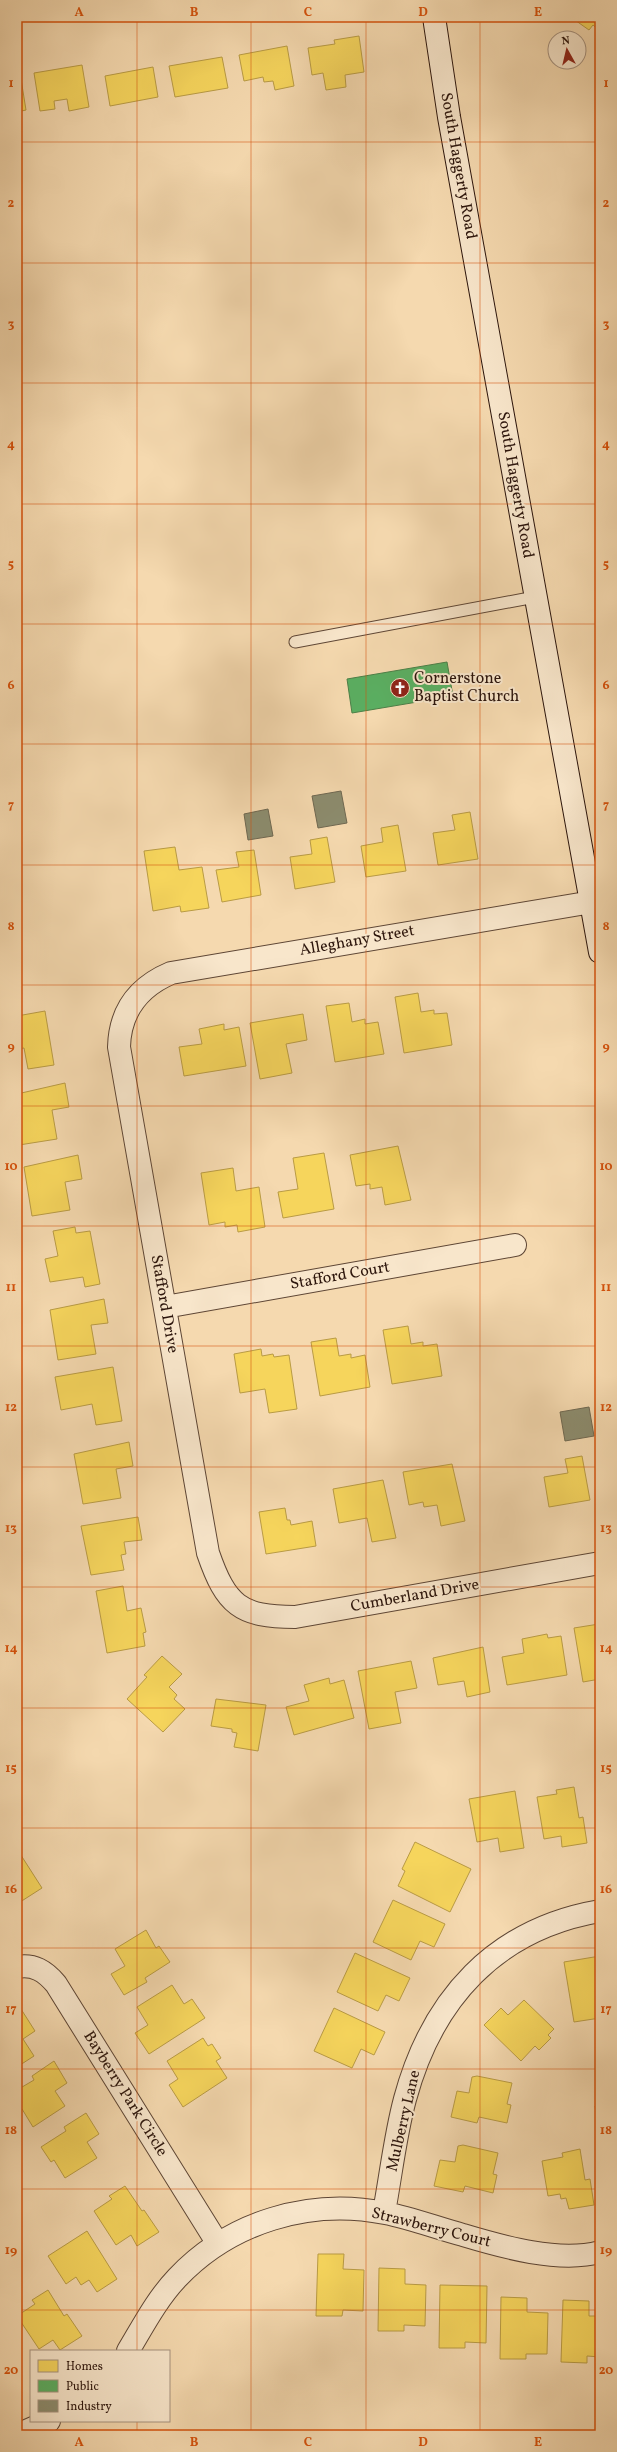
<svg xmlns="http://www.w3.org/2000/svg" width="617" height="2452" font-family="Vollkorn,serif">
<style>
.water{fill:#b19678;stroke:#7c624d}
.homes{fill:#f6d55c;stroke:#b99b44}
.public{fill:#5aae61;stroke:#4c8048}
.industry{fill:#8c8c6e;stroke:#6f6851}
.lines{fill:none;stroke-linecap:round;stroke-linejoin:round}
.lane-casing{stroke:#5e4635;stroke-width:13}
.street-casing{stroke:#5e4635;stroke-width:24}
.secondary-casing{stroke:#2c150c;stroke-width:24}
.lane{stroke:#f8e6cb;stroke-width:11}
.street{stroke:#f8e6cb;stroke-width:22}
.secondary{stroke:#f8e6cb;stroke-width:22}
.grid{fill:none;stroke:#d5520c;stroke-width:1;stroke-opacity:0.55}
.labels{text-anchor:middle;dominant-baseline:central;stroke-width:4;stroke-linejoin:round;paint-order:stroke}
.street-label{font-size:16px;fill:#2c150c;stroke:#f8e6cb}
.poi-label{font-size:16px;fill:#2c150c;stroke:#f8e6cb;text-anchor:start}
.neatline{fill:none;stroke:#d5520c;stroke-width:1.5}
.grid-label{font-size:13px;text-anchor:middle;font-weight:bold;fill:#d5520c}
</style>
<rect width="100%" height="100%" fill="#f5d9af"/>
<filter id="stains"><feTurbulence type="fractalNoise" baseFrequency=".005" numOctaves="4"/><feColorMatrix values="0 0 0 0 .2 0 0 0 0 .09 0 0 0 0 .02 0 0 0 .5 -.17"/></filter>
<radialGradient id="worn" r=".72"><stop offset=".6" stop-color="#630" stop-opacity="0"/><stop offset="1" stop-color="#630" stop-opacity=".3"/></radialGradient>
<path class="water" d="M512 2431 600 2432V2435H511Z"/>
<path class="homes" d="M600 17V31L593 25 589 30 572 18Z
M359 36 364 72 345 75 346 87 326 90 323 73 312 75 308 48 335 44 334 40Z
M287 46 294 86 275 90 273 81 264 82 263 77 244 81 239 55Z
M222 57 228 88 175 97 169 66Z
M82 65 89 107 69 111 67 99 54 101 55 109 40 111 34 73Z
M153 67 158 97 110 106 105 76Z
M17 79H21L26 110 17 112Z
M470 812 478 859 438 865 433 833 455 830 452 815Z
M398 825 406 871 366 877 361 846 383 842 381 828Z
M327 837 335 882 295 889 290 857 312 854 310 840Z
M175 847 179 870 202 867 209 908 181 912 180 906 153 911 144 851Z
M254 850 261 895 222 902 216 870 239 867 236 852Z
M418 993 421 1012 434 1010V1014L447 1013 452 1045 404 1053 395 997Z
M349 1003 352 1022 365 1019V1024L378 1022 384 1054 335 1062 326 1006Z
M45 1011 54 1065 28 1069 24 1048 17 1049V1016Z
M303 1014 307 1040 286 1044 292 1073 260 1079 250 1023Z
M224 1024V1030L239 1027 246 1066 184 1076 179 1047 202 1044 199 1029Z
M65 1083 69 1107 52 1110 57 1139 19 1145 17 1094Z
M398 1146 411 1200 385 1205 382 1187 370 1189V1184L356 1186 350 1155Z
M324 1153 334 1209 283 1218 278 1192 298 1189 293 1158Z
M78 1155 82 1179 65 1182 70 1210 32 1216 24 1167Z
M233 1168 236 1191 259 1187 265 1227 238 1232 237 1225 225 1227V1222L209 1225 201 1173Z
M75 1227 76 1233 90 1231 100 1284 85 1287 83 1277 50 1282 45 1259 58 1256 53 1231Z
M104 1299 108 1323 91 1325 96 1354 58 1360 50 1310Z
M408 1326 411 1344 423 1342V1346L437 1344 442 1376 392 1384 383 1330Z
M336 1338 339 1356 351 1354V1358L365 1355 370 1387 320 1396 311 1342Z
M261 1349 262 1356 273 1354 274 1357 289 1355 297 1409 269 1413 265 1389 240 1393 234 1354Z
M113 1367 122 1421 96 1425 92 1404 61 1410 55 1377Z
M129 1442 133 1466 116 1469 121 1498 83 1504 74 1454Z
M582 1456 590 1500 549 1507 544 1477 568 1473 565 1459Z
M452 1464 465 1521 441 1526 437 1505 424 1507 423 1502 409 1505 403 1472Z
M383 1480 396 1538 372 1542 367 1518 339 1523 333 1489Z
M285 1508 287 1520H290L291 1525 312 1521 316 1546 266 1554 259 1512Z
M138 1517 142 1540 124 1542 126 1554 121 1555 124 1570 91 1575 81 1526Z
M123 1586 127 1611 141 1608 146 1632 143 1633 145 1646 107 1653 96 1591Z
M599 1624 600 1679 583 1682 574 1628Z
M547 1634 548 1638 561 1636 567 1675 507 1685 502 1657 524 1653 522 1639Z
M483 1647 490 1692 467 1697 464 1681 438 1685 433 1658Z
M162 1656 182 1674 169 1687 177 1695 174 1699 185 1709 163 1732 127 1699 147 1677 144 1675Z
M411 1661 417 1688 395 1692 401 1723 369 1729 358 1671Z
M329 1678 330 1684 344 1680 354 1718 294 1735 286 1707 309 1701 304 1685Z
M216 1699 266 1705 258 1751 234 1747 237 1733 232 1732V1729L211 1726Z
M574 1787 579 1818 583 1817 587 1843 562 1847 561 1836 544 1839 537 1797 557 1794 556 1790Z
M515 1791 524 1848 500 1852 498 1838 477 1842 469 1799Z
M415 1842 471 1869 450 1912 398 1886 405 1871 402 1869Z
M17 1849 42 1888 17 1904Z
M393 1900 445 1924 434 1947 420 1941 411 1960 373 1942Z
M146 1930 156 1948 159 1946 170 1962 145 1978 147 1982 124 1995 111 1974 125 1966 115 1949Z
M355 1953 410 1978 399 2001 386 1995 378 2011 337 1992Z
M600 1956V2018L574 2022 564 1962Z
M172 1985 184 2004 192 1999 205 2018 149 2054 135 2033 148 2025 137 2007Z
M524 2000 554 2029 548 2035 551 2038 539 2050 535 2046 521 2061 484 2025 501 2008 508 2015Z
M334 2008 385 2032 374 2055 361 2049 352 2068 314 2051Z
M21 2009 35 2031 23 2039 34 2056 17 2067V2011Z
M203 2038 208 2046 212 2044 221 2058 216 2061 227 2078 183 2107 169 2085 178 2079 167 2061Z
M54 2061 67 2083 55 2091 65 2106 33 2127 22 2109 18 2111 17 2109V2090L34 2080 32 2076Z
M477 2076 512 2083 507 2104 511 2105 507 2123 479 2117 477 2123 451 2117 457 2091 469 2093 472 2077Z
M600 2105V2136L595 2106Z
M86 2113 99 2134 87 2142 97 2158 65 2178 54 2160 51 2162 41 2147 66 2131 64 2127Z
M463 2145 498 2153 493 2174 497 2175 493 2193 465 2186 463 2192 434 2186 440 2160 455 2162 458 2146Z
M580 2149 585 2180 590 2179 594 2205 569 2209 566 2198 561 2199 560 2194 548 2196 542 2161 563 2157 562 2153Z
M125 2186 142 2211 144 2210 159 2232 137 2246 131 2235 116 2245 94 2211 112 2199 109 2196Z
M87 2231 117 2279 97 2292 89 2280 81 2285 76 2277 66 2284 48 2256Z
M318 2254H344L343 2269 364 2270 363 2311 343 2310 342 2316H316Z
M379 2268 405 2269V2284L426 2285 425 2326 404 2325V2331H378Z
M440 2285 487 2286 486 2343 465 2342V2348H439Z
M48 2290 64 2316 67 2314 82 2336 60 2350 53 2340 39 2349 17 2316 35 2304 32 2300Z
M501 2297 527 2298V2312L548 2313 547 2354H526V2359H500Z
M563 2300 589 2301V2316H600V2357L587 2356V2363L561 2362Z"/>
<path class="public" d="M447 662 453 696 352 713 347 679Z"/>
<path class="industry" d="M341 791 347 823 318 828 312 796Z
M268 809 273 836 248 840 244 814Z
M589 1407 594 1436 565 1441 560 1412Z"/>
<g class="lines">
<g class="lane-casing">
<path id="lane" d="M295 642 535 597"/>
</g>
<g class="street-casing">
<path id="street" d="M592 902 171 973C138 987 120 1011 119 1047L208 1553C226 1605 240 1617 295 1617L600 1563
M165 1307 515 1245
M17 1967C34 1964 45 1971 56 1984L218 2244
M384 2212C391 2175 395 2136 405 2099 432 1999 495 1929 600 1911
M128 2351C143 2326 157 2299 177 2278 230 2222 309 2198 385 2213 411 2218 437 2228 463 2235 503 2247 559 2263 600 2252
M17 2435 49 2421"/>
</g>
<g class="secondary-casing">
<path id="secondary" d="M434 17 449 117 600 952"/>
</g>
<use href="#lane" class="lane"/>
<use href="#street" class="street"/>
<use href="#secondary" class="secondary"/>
</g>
<path class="grid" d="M137 17V2351M251 17V2435M366 17V2435M480 17V2435M17 142H600M17 263H600M17 383H600M17 504H600M17 624H600M17 744H600M17 865H600M17 985H600M17 1106H600M17 1226H600M17 1346H600M17 1467H600M17 1587H600M17 1708H600M17 1828H600M17 1948H600M17 2069H600M17 2189H600M17 2310H600M137 2421V2435"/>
<defs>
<g id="church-disc" transform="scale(1)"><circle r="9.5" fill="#8f2418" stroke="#f8e6cb"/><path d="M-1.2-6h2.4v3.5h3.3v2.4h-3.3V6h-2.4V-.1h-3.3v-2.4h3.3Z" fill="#fff"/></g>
</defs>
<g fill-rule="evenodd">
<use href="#church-disc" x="400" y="688"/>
</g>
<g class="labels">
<g class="street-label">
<text transform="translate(458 166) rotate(80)">South Haggerty Road</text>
<text transform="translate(515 485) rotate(80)">South Haggerty Road</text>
<text transform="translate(357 941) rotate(-10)">Alleghany Street</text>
<text transform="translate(340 1276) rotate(-10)">Stafford Court</text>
<text transform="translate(164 1304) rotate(80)">Stafford Drive</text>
<text transform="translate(415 1596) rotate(-10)">Cumberland Drive</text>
<text transform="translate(125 2094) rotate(58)">Bayberry Park Circle</text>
<text transform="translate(404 2121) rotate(-77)">Mulberry Lane</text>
<text transform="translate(431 2228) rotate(14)">Strawberry Court</text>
</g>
<g class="poi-label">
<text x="414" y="679">Cornerstone<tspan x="414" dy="18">Baptist Church</tspan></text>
</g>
</g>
<rect width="617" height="2452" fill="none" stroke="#f5d9af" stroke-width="44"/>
<rect x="30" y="2350" width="140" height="72" fill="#f8e6cb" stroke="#a6927f"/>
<rect x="38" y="2360" width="20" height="12" fill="#f6d55c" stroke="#a6927f"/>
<text x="66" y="2370" font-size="12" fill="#2c150c">Homes</text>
<rect x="38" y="2380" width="20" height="12" fill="#5aae61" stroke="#a6927f"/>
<text x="66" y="2390" font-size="12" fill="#2c150c">Public</text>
<rect x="38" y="2400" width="20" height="12" fill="#8c8c6e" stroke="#a6927f"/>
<text x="66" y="2410" font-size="12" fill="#2c150c">Industry</text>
<g transform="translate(567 50) rotate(352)"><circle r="19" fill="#f8e6cb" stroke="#a6927f"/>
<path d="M0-3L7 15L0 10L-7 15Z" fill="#8f2418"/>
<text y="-6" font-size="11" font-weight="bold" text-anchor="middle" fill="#2c150c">N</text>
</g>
<rect x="22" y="22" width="573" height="2408" class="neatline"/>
<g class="grid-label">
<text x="79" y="16">A</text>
<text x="194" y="16">B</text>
<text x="308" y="16">C</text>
<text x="423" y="16">D</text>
<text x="538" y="16">E</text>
<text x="11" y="87">1</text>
<text x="606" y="87">1</text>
<text x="11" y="207">2</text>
<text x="606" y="207">2</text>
<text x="11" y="328">3</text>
<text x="606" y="328">3</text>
<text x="11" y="448">4</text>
<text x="606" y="448">4</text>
<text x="11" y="568">5</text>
<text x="606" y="568">5</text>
<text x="11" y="689">6</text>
<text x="606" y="689">6</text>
<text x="11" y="809">7</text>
<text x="606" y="809">7</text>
<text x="11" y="930">8</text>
<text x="606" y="930">8</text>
<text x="11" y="1050">9</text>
<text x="606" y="1050">9</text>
<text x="11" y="1170">10</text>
<text x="606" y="1170">10</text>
<text x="11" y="1291">11</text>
<text x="606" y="1291">11</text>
<text x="11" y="1411">12</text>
<text x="606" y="1411">12</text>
<text x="11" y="1532">13</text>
<text x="606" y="1532">13</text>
<text x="11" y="1652">14</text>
<text x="606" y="1652">14</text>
<text x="11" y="1772">15</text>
<text x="606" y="1772">15</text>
<text x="11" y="1893">16</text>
<text x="606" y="1893">16</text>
<text x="11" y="2013">17</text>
<text x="606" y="2013">17</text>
<text x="11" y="2134">18</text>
<text x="606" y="2134">18</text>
<text x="11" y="2254">19</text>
<text x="606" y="2254">19</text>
<text x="11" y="2374">20</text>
<text x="606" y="2374">20</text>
<text x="79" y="2446">A</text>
<text x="194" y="2446">B</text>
<text x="308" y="2446">C</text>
<text x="423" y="2446">D</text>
<text x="538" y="2446">E</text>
</g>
<rect width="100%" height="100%" filter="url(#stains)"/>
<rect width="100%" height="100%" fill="url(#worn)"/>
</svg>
